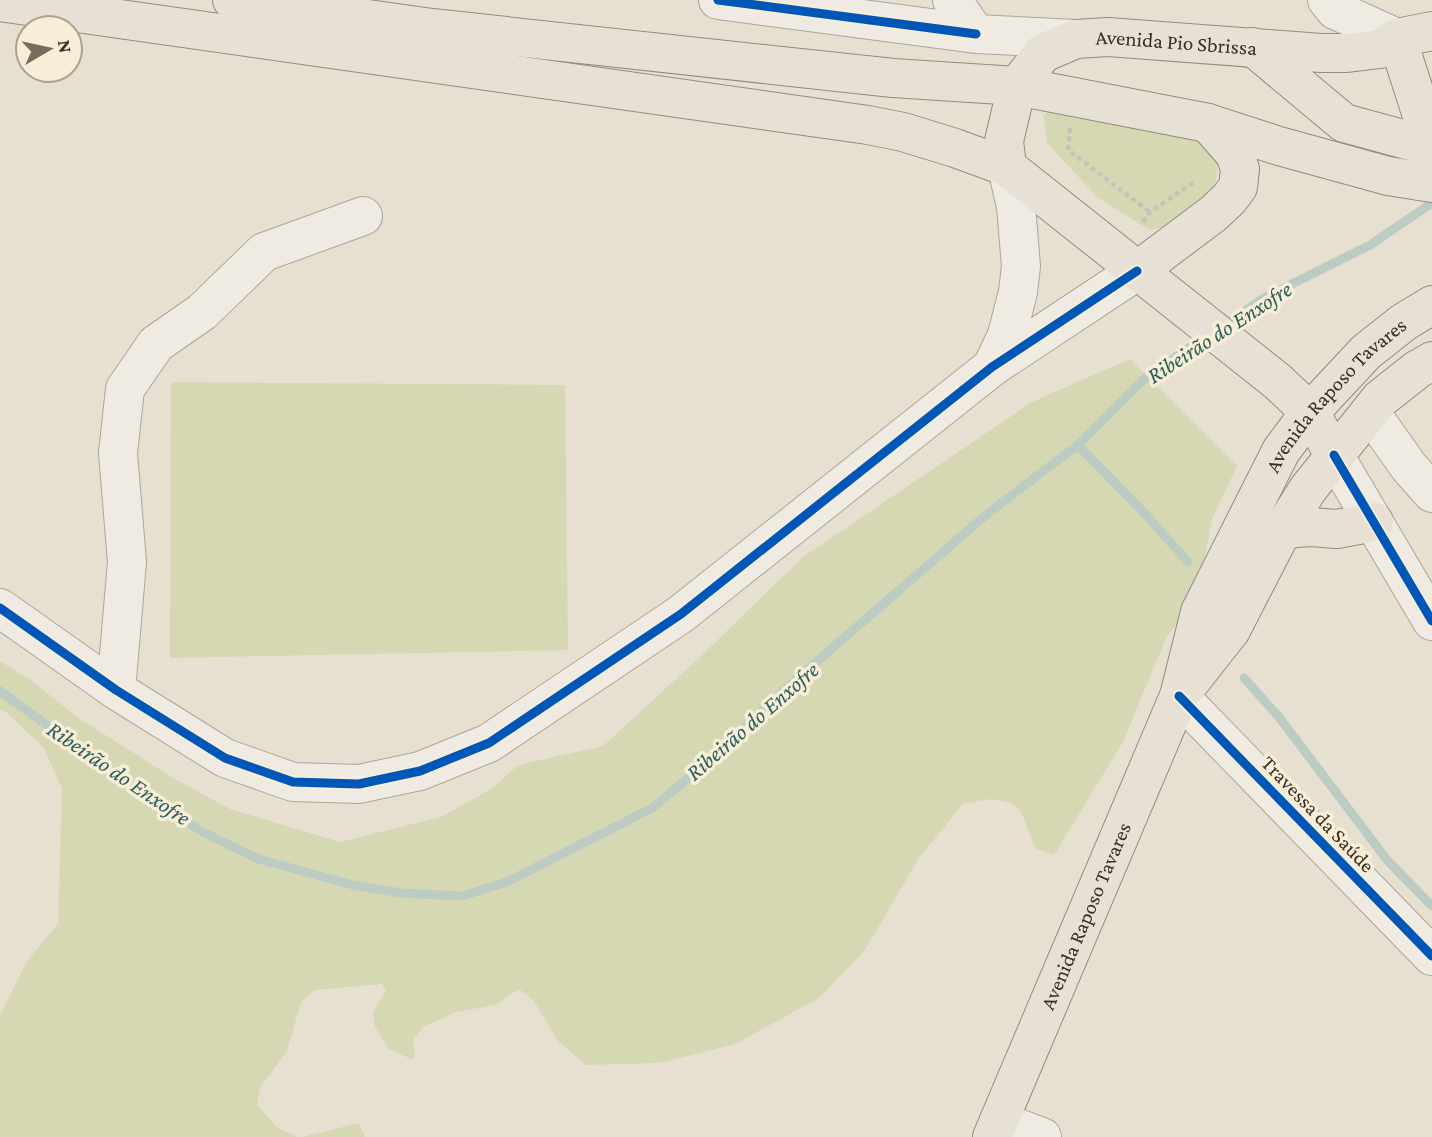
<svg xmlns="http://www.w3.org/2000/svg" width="1432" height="1137" font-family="'Crimson Pro',serif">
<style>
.green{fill:#d6d7b3}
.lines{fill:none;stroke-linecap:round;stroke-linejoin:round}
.stream{stroke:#bcccc2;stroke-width:9}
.minor-casing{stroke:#ada599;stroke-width:40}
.major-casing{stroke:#928b80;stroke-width:40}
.path{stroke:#c8c2b9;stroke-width:4.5;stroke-dasharray:5 3.5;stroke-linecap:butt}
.minor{stroke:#efebe3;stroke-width:38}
.major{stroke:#e6e1d4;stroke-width:38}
.cycleway-casing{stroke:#f7eed8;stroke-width:13}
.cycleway{stroke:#0057b8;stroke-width:9}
.labels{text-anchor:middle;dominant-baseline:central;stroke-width:7;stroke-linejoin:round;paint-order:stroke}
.street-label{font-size:21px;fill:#3d2e20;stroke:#f7eed8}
.water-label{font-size:23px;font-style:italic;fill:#2f5d5a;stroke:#f7eed8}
</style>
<rect width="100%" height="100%" fill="#e7e0d1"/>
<path class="green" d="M1061 103 1199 136 1218 164 1215 186 1177 224 1150 230 1098 198 1047 143 1044 115Z
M1130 359 1237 466 1212 519 1198 595 1166 638 1123 742 1054 855 1035 848 1021 811 1011 803 991 799 963 804 919 858 865 950 819 998 735 1044 660 1063 586 1065 558 1041 534 1001 519 989 495 1005 456 1012 425 1026 413 1039 415 1057 411 1059 389 1049 375 1027 373 1012 386 991 382 984 315 990 301 1002 287 1051 260 1088 257 1104 276 1127 297 1137H0V1016L27 961 58 924 62 789 44 748 7 713 0 709V661L33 682 80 719 175 779 230 809 340 842 441 817 493 788 518 765 603 746 700 657 803 557 1032 402Z
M171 382 565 385 568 650 170 658Z
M359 1123 365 1137H302Z"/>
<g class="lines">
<path class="stream" d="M1223 326 1264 298 1370 245 1432 203
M1078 445 1147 516 1188 562
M1244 678 1279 717 1387 860 1432 906
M0 691 150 800 203 832 258 859 353 885 401 893 462 896 507 882 652 808 693 774 799 677 987 514 1078 445 1146 377 1205 337"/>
<g class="minor-casing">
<path id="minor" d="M718 0 976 34
M952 0 976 34 1076 39
M1327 0 1335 10 1397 38
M992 367 1007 335 1018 292 1021 266 1016 207 1007 167
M1370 412 1409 467 1432 493
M1334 455 1432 621
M0 608 116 690 225 758 293 782 359 784 420 771 489 743 681 614 992 367 1137 271
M116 690 127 562 118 453 125 389 156 344 202 312 264 252 363 216
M1179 696 1432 956
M999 1121 1042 1137"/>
</g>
<g class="major-casing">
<g id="major">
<path d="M232 0 432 28 893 78 1017 86 1208 123 1279 146 1388 176 1432 183"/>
<path d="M0 2 868 125 903 132 955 148 1007 167 1277 381 1310 412 1334 455"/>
<path d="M1397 38 1432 147"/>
<path d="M1253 47 1344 123 1432 147"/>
<path id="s1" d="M1007 167 1004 141 1017 86 1043 53 1076 39 1108 37 1321 53H1347L1380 49 1397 38 1432 31"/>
<path d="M1137 271 1213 214 1229 199 1238 187 1240 169 1235 154 1208 123"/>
<path d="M1283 529 1310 527 1337 529 1374 522"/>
<path d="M1187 686 1231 630 1283 529 1308 489 1380 399 1418 369 1432 361"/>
<path id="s2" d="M992 1137 1179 696 1200 612 1281 451 1310 412 1366 352 1404 322 1432 305"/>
</g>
</g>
<path class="path" d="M1070 128 1068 150 1150 212
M1143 222 1150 212 1194 182"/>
<use href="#minor" class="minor"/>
<use href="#major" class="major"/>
<g class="cycleway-casing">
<path id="cycleway" d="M718 0 976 34
M1334 455 1432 621
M0 608 116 690 225 758 293 782 359 784 420 771 489 743 681 614 992 367 1137 271
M1179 696 1432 956"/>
</g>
<use href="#cycleway" class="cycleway"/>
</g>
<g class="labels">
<g class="street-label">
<text stroke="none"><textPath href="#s1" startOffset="261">Avenida Pio Sbrissa</textPath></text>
<text stroke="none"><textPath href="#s2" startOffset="824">Avenida Raposo Tavares</textPath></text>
<text transform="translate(1318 814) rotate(46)">Travessa da Saúde</text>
<text stroke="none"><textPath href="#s2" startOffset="240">Avenida Raposo Tavares</textPath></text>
</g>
<g class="water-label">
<text transform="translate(1219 332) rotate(-33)">Ribeirão do Enxofre</text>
<text transform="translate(752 721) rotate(-41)">Ribeirão do Enxofre</text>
<text transform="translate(119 773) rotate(34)">Ribeirão do Enxofre</text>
</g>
</g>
<g transform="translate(49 49) rotate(81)"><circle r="33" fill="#f7eed8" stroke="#ada18e" stroke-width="2"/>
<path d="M0-5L12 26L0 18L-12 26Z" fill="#786c5e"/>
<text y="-10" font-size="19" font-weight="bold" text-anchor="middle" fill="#3d2e20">N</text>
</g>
</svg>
